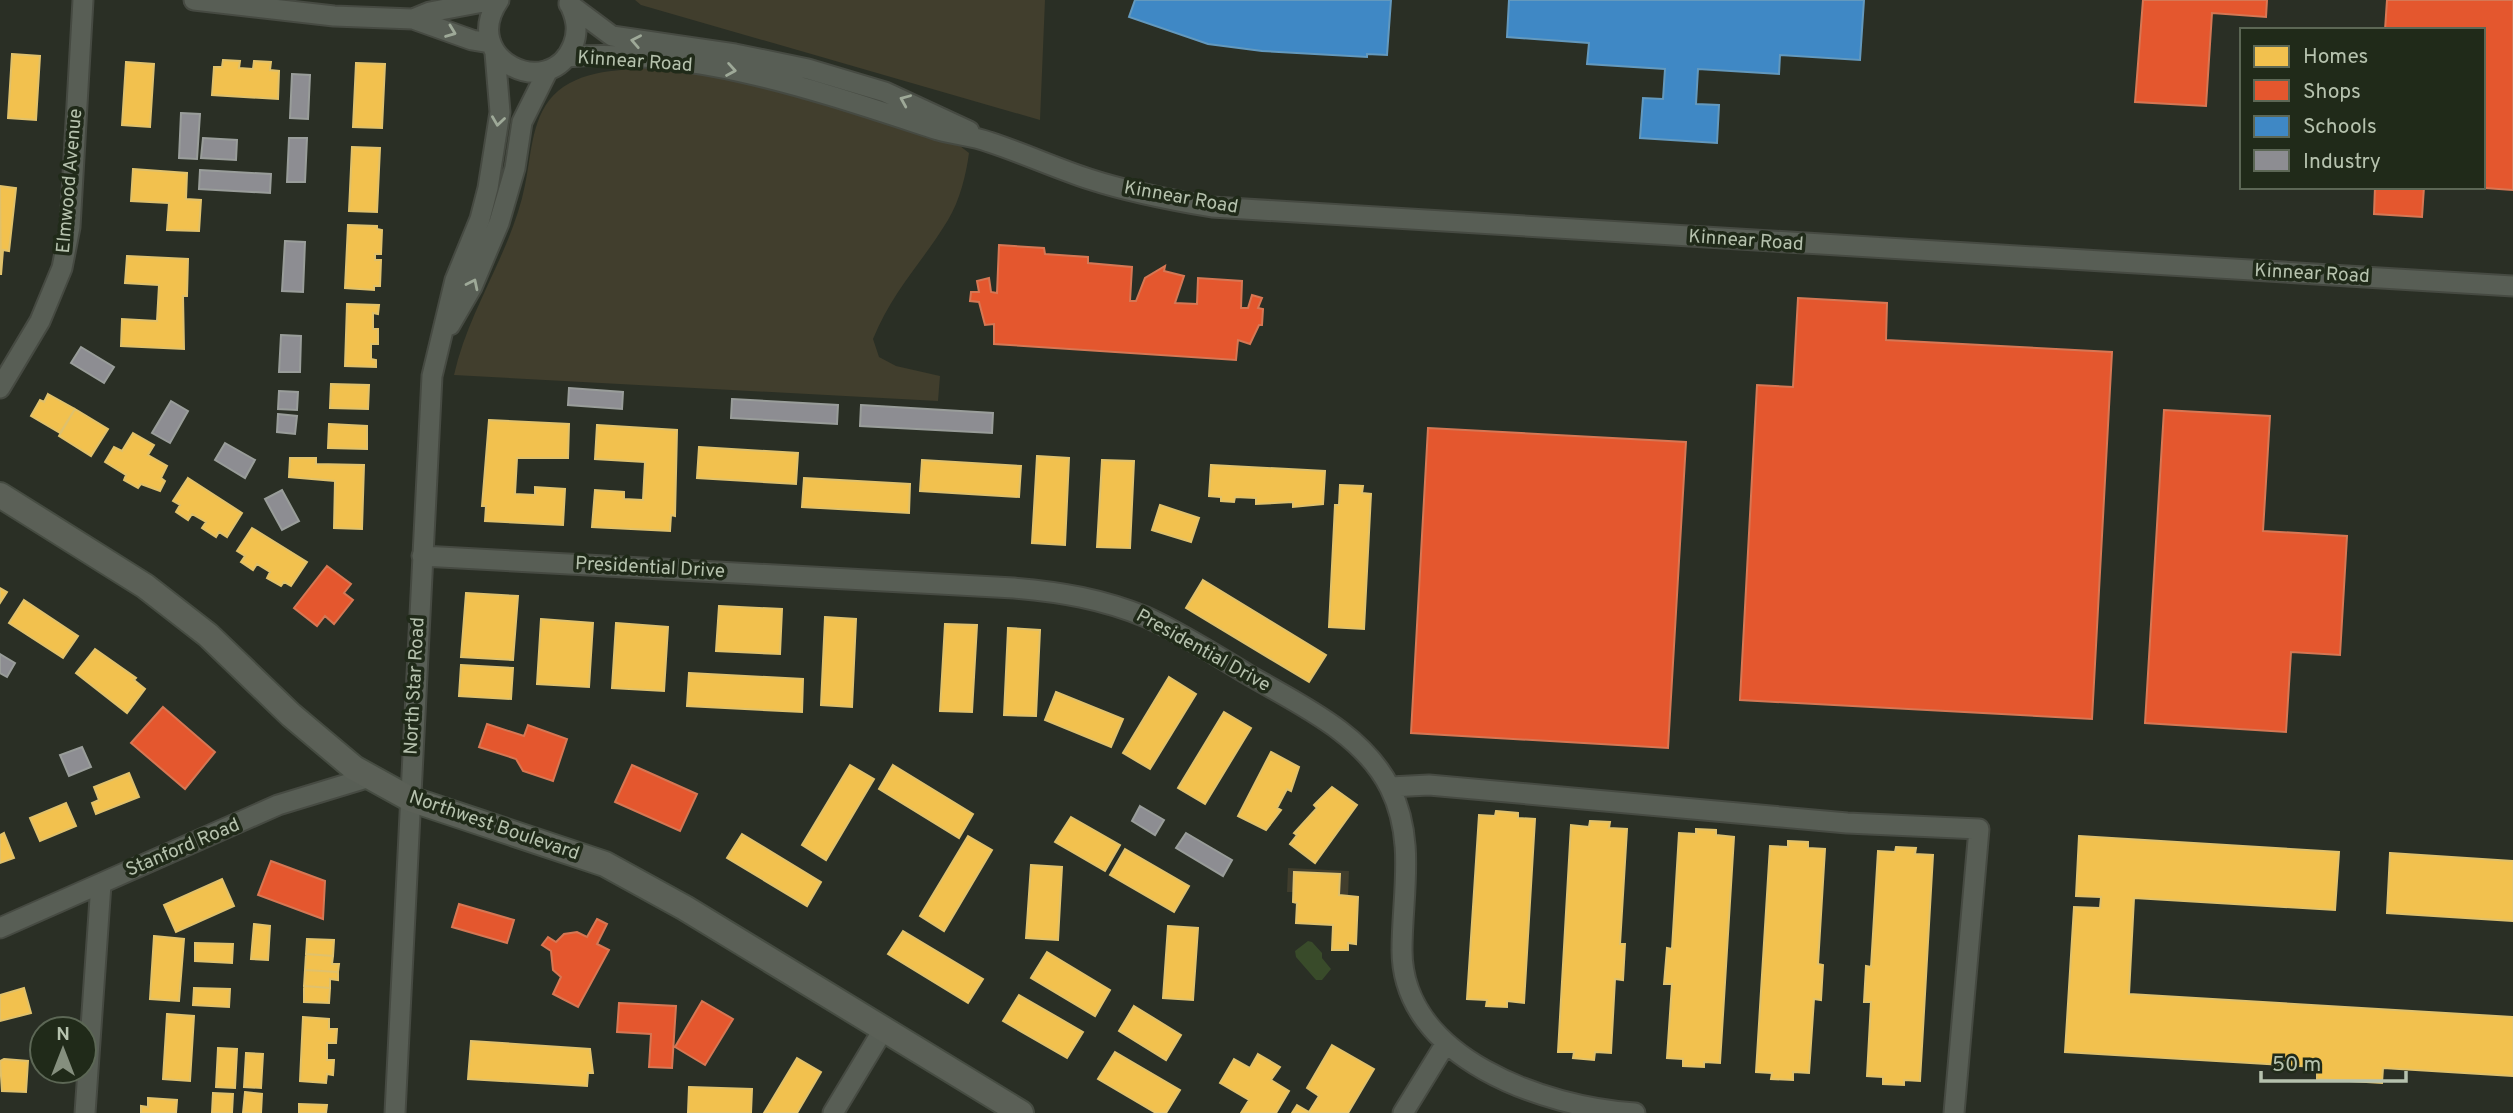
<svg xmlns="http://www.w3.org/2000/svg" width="2513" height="1113" font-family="Overpass,sans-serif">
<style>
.green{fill:#413e2d}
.water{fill:#394b2a}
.homes{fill:#f2c14e;stroke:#e0c16b;stroke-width:2}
.shops{fill:#e4572e;stroke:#d67754;stroke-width:2}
.schools{fill:#3f88c5;stroke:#6399be;stroke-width:2}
.industry{fill:#8d8d92;stroke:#999d9a;stroke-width:2}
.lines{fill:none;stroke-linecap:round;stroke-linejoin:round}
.minor-casing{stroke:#464a42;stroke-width:23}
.major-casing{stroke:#464c42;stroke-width:28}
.minor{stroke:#585e55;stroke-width:19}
.major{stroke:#5b6057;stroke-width:24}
.oneway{stroke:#9ea998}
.labels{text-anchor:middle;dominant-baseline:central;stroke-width:7;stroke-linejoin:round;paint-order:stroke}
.street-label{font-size:19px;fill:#b6c2ae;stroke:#202a19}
</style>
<rect width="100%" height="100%" fill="#2a2f25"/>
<path class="green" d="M635 0H1045L1040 120 641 5Z
M665 68 754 81 818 96 960 146 969 153C966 175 960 200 948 220 922 263 893 290 873 339L879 357 896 366 940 376 938 401 454 375C469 308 512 251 525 185 532 153 531 114 558 91 587 67 630 70 665 68Z
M1288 868 1349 871 1348 896 1339 895 1340 874 1295 872 1293 892H1287Z"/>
<path class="water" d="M1308 941 1312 942 1322 953V958L1331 969 1322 980H1316L1296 957 1295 951Z"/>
<path class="homes" d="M12 54 40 56 36 120 8 118Z
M223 60 240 61 239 68 253 69 254 61 271 62 270 70 279 71 278 99 212 95 214 67H222Z
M126 62 154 64 150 127 122 125Z
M356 63 385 64 382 128 353 127Z
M352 147 380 148 377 212 349 211Z
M133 169 187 173 186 199 201 200 199 231 167 230 169 203 131 201Z
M0 186 16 188 9 251 3 250 1 275Z
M348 225 377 226V229L382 230 381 254H375V260H381L380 286H374V290L345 288Z
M127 256 188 259 187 296H183L184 349 121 346 122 319 157 321 159 285 125 283Z
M347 304 379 305 378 314 373 313V329H378V344H371V359L376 360V367L345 366Z
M331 384 369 385 368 409 330 408Z
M48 394 75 409 60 433 31 416 40 400 44 402Z
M75 409 108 429 91 456 59 436Z
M489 420 569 424 568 458H517L515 494 535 495V487L565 489 563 525 485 521 486 506H482Z
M329 424 367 426V449L328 448Z
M597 425 677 430 675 516 671 515 670 531 592 527 595 490 624 492V499L643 500 645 462 595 459Z
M133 433 154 445 148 455 167 466 161 478 165 481 160 491 141 484 138 488 124 480 126 475 105 462 114 447 122 451Z
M699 447 798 453 796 484 697 478Z
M1037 456 1069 458 1065 545 1032 543Z
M290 458H316V464L364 465 362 529 334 528 335 481 289 477Z
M922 460 1021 466 1019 497 920 491Z
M1102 460 1134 461 1130 548 1097 547Z
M1211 465 1325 471 1323 504 1293 507V502L1256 504V498L1235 497 1234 502 1221 501V497L1209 496Z
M188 478 242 513 227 537 219 532 216 537 202 528 206 522 192 514 188 520 176 512 180 505 173 501Z
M804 478 910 484 909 513 802 507Z
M1340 485 1363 486 1362 493 1371 494 1364 629 1329 627 1335 505H1339Z
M1160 505 1199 518 1191 542 1152 530Z
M252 528 307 562 291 586 284 582 281 586 267 578 270 572 257 564 253 570 241 562 245 556 237 551Z
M1203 580 1326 655 1309 682 1186 608Z
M0 588 7 592 0 603Z
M466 593 518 596 513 660 461 657Z
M24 600 78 636 63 658 9 623Z
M719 606 782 609 780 654 716 651Z
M825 617 856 619 852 707 821 705Z
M541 619 593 623 589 687 537 684Z
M616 623 668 627 664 691 612 688Z
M945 624 977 625 972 712 940 711Z
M1008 628 1040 630 1036 716 1004 715Z
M95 649 136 678 134 680 145 689 127 713 76 673Z
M461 665 513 668 511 699 459 696Z
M689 673 803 679 802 712 687 706Z
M1169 677 1196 694 1150 769 1123 753Z
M1056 692 1123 719 1111 747 1045 720Z
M1224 712 1251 728 1205 804 1178 788Z
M1271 752 1299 767 1291 791 1287 789 1277 808 1281 810 1266 830 1238 816Z
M850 765 874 779 826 860 802 845Z
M893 765 973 814 959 838 879 789Z
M129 773 139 797 96 814 92 803 99 800 94 787Z
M1332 787 1357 805 1315 863 1290 844 1297 835 1294 833 1317 808 1314 805Z
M66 803 76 826 40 841 30 818Z
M1496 811 1518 813V818L1535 819 1524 1003 1507 1001V1007L1486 1006 1487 1000 1467 999 1479 815 1495 816Z
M1071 817 1120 845 1105 871 1055 842Z
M1590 821 1610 822 1609 828 1627 829 1620 944H1625L1623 980 1615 979 1611 1053 1595 1052 1594 1060 1573 1058 1574 1052H1558L1571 825 1589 827Z
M1696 829 1716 830V835L1734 837 1720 1063 1704 1062V1067L1683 1066V1059L1667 1058 1672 984H1664L1667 948 1672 949 1679 833 1696 834Z
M4 833 14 858 0 863V835Z
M742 834 821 882 807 906 727 858Z
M968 836 992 850 944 931 920 916Z
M2079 836 2339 852 2335 910 2134 898 2129 994 2513 1017V1076L2383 1068 2382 1083 2317 1079V1067L2065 1052 2074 907 2100 908 2101 897 2076 896Z
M1788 841 1808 842V848L1825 849 1818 964 1823 965 1821 1000 1814 999 1809 1073 1793 1072V1080L1771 1079 1772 1073 1756 1072 1770 846 1788 847Z
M1896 847 1916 848 1915 854 1933 855 1920 1081 1904 1080V1085L1883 1084V1077L1867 1076 1871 1002H1864L1866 966 1871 967 1878 851 1895 852Z
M1125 849 1189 886 1174 912 1110 875Z
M2390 853 2513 861V921L2387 913Z
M1031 865 1062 867 1058 940 1026 938Z
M1294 872 1340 874 1339 895 1358 897 1356 944 1348 943V950H1332L1333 925 1296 923 1297 903 1293 902Z
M222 879 234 906 176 932 164 905Z
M254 924 270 926 268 960 251 959Z
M1168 926 1198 928 1193 1000 1163 998Z
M903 931 983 979 968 1003 888 954Z
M154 936 184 939 179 1001 150 999Z
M307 939 334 940 333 956 306 954Z
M195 943 233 944 232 963 195 961Z
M1047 952 1110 990 1095 1016 1031 978Z
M306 954 333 956 332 964H339L338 972 305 970Z
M305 970 338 972V980L330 979V988L304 986Z
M304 986 330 988 329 1003 304 1002Z
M24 988 31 1013 0 1021V995Z
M194 988 230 989 229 1007 193 1005Z
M1019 995 1083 1032 1067 1058 1003 1021Z
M1134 1006 1181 1035 1166 1060 1119 1031Z
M167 1014 194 1016 190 1081 163 1079Z
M303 1017 329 1019V1029H337L336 1043H327V1060H334L333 1075 327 1074 326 1083 300 1081Z
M471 1041 590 1049 593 1073H588L587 1086 468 1079Z
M1332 1045 1374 1069 1348 1113H1292L1297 1105 1309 1112 1319 1096 1307 1088Z
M218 1048 237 1049 235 1088 216 1087Z
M1115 1052 1180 1090 1166 1113H1156L1098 1079Z
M246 1053 263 1054 261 1088 244 1087Z
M1258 1054 1280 1067 1271 1080 1289 1091 1276 1113H1241L1249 1100 1220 1083 1234 1059 1250 1068Z
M797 1058 821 1072 797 1113H764Z
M4 1059 28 1061 26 1092 2 1091 0 1061Z
M689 1087 752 1089 751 1113H688Z
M245 1092 262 1094 261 1113H243Z
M213 1093 233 1094 232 1113H212Z
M148 1098 177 1100 176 1113H141V1106L148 1107Z
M299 1104 327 1105 326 1113H299Z"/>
<path class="shops" d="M2143 0H2267L2266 17 2212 13 2206 106 2135 102Z
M2387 0H2513V190L2470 187H2483V30H2385Z
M2375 187H2424L2422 217 2374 214Z
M999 245 1044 248 1045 254 1088 257V263L1132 267 1130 301H1136L1145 278 1165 266 1164 271 1184 276 1175 303 1197 304 1198 278 1242 281 1241 308H1248L1252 295 1262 298 1258 308 1263 309 1262 325H1259L1250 344 1238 340 1236 360 994 344V324L985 325 979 302 970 301 971 292H979L977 281 989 278 991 292 997 293Z
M1798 298 1887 303 1886 340 2112 352 2092 719 1740 700 1757 385 1793 387Z
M2164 410 2270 416 2263 531 2347 536 2340 655 2291 652 2286 732 2145 723Z
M1428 428 1686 442 1668 748 1411 733Z
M327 566 351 584 344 593 353 600 334 624 325 616 317 626 294 608Z
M163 707 215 752 185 789 131 743Z
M487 724 524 736 528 725 567 739 553 781 523 771 516 759 479 747Z
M632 765 697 794 680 831 615 802Z
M271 861 325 881 323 919 258 895Z
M459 904 514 920 507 943 452 927Z
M597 919 607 924 597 944 609 950 578 1007 553 994 561 977 553 970 551 951 542 945 548 937 556 942 564 934 577 932 587 937Z
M702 1001 733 1019 705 1065 675 1047Z
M619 1003 676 1006 672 1068 649 1067 651 1034 617 1032Z"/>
<path class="schools" d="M1135 0H1391L1387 55 1367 54V57L1262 51 1208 44 1129 17Z
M1509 0H1864L1860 60 1780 55 1779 74 1698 69 1696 104 1719 105 1717 143 1640 138 1643 98 1663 99 1665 69 1587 64 1589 43 1507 37Z"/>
<path class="industry" d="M292 74 310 75 308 119 290 118Z
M181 113 200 114 197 159 179 158Z
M203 138 237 140 236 160 201 158Z
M289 138H307L305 182H287Z
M200 170 271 174 270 193 199 189Z
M285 241 305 242 303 292 282 291Z
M281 335 301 336 300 372H279Z
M81 347 114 367 104 383 71 363Z
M569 388 623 392 622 409 568 405Z
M279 391 298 392 297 410 278 409Z
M732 399 838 405 837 424 731 418Z
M171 401 188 411 170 443 152 433Z
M861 405 993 413 992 433 860 426Z
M278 414 297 416 295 434 277 432Z
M225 443 255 460 245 478 215 460Z
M282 490 299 521 282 530 265 499Z
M0 654 15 663 7 677 0 673Z
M82 747 91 767 69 776 60 755Z
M1140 806 1164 820 1155 835 1132 821Z
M1186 833 1232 860 1223 876 1176 848Z"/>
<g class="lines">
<g class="minor-casing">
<path id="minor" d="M194 0 334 16 413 19 472 40 490 43
M499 0C458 59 550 103 573 45 579 30 576 17 569 3
M569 4 612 36 735 54 808 69 885 92 969 131
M413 19 430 12 494 0
M566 57C694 47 818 91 938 130 955 135 973 136 989 142 1023 153 1055 168 1089 179 1129 192 1170 200 1212 207L2513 286
M450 325 472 287 499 223 515 168 522 122 548 70
M0 388 40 321 62 268 70 227 83 0
M422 556 1014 588C1061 592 1102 599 1146 617 1181 633 1214 654 1247 674 1298 704 1363 733 1390 788 1416 840 1402 895 1402 950 1402 1059 1545 1107 1635 1113
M1390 787 1429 785 1847 823 1979 829 1954 1113
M0 928 278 805 370 777
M85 1113 101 884
M395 1113 432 376 455 280 480 219 488 188 500 112 495 53
M833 1113 883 1030
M1403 1113 1446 1043"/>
</g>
<g class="major-casing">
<path id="major" d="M0 495 145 586 208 635 291 715 354 768 410 799 605 864 685 908 1021 1113"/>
</g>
<use href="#minor" class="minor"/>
<use href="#major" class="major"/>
</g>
<defs><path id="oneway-chevron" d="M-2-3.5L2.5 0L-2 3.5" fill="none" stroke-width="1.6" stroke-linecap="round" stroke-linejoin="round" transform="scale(1.75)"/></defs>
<g class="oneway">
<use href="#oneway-chevron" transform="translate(451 32) rotate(21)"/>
<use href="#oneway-chevron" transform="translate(636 41) rotate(-169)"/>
<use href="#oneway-chevron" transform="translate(731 70) rotate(10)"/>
<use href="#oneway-chevron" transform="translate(905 100) rotate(-157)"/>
<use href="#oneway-chevron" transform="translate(498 121) rotate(98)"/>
<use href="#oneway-chevron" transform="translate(473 284) rotate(-64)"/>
</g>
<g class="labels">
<g class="street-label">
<text transform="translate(635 62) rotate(4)">Kinnear Road</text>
<text transform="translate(70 181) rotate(-85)">Elmwood Avenue</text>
<text transform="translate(1181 198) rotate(10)">Kinnear Road</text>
<text transform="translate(1746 241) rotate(4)">Kinnear Road</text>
<text transform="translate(2312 274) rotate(3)">Kinnear Road</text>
<text transform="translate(650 568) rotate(3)">Presidential Drive</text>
<text transform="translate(1203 651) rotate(29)">Presidential Drive</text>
<text transform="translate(415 686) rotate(-87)">North Star Road</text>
<text transform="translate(494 826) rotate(19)">Northwest Boulevard</text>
<text transform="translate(183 848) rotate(-23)">Stanford Road</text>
</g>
</g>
<rect x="2240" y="28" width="245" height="161" fill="#202a19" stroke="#5c6755" stroke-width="2"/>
<rect x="2254" y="46" width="35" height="21" fill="#f2c14e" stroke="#5c6755" stroke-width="2"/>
<text x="2303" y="63" font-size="21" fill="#b6c2ae">Homes</text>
<rect x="2254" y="80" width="35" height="21" fill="#e4572e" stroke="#5c6755" stroke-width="2"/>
<text x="2303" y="98" font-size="21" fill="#b6c2ae">Shops</text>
<rect x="2254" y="116" width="35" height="21" fill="#3f88c5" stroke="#5c6755" stroke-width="2"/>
<text x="2303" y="133" font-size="21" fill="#b6c2ae">Schools</text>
<rect x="2254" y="150" width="35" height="21" fill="#8d8d92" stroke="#5c6755" stroke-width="2"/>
<text x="2303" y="168" font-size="21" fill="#b6c2ae">Industry</text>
<g transform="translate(63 1050)"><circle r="33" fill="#202a19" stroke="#5c6755" stroke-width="2"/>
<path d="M0-5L12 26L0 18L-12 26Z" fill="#858f7e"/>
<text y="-10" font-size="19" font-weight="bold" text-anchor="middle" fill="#b6c2ae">N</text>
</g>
<path d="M2261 1071v10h145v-10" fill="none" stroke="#b6c2ae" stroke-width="3.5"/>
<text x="2272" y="1071" font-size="21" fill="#b6c2ae" stroke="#202a19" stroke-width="5" paint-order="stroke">50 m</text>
</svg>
